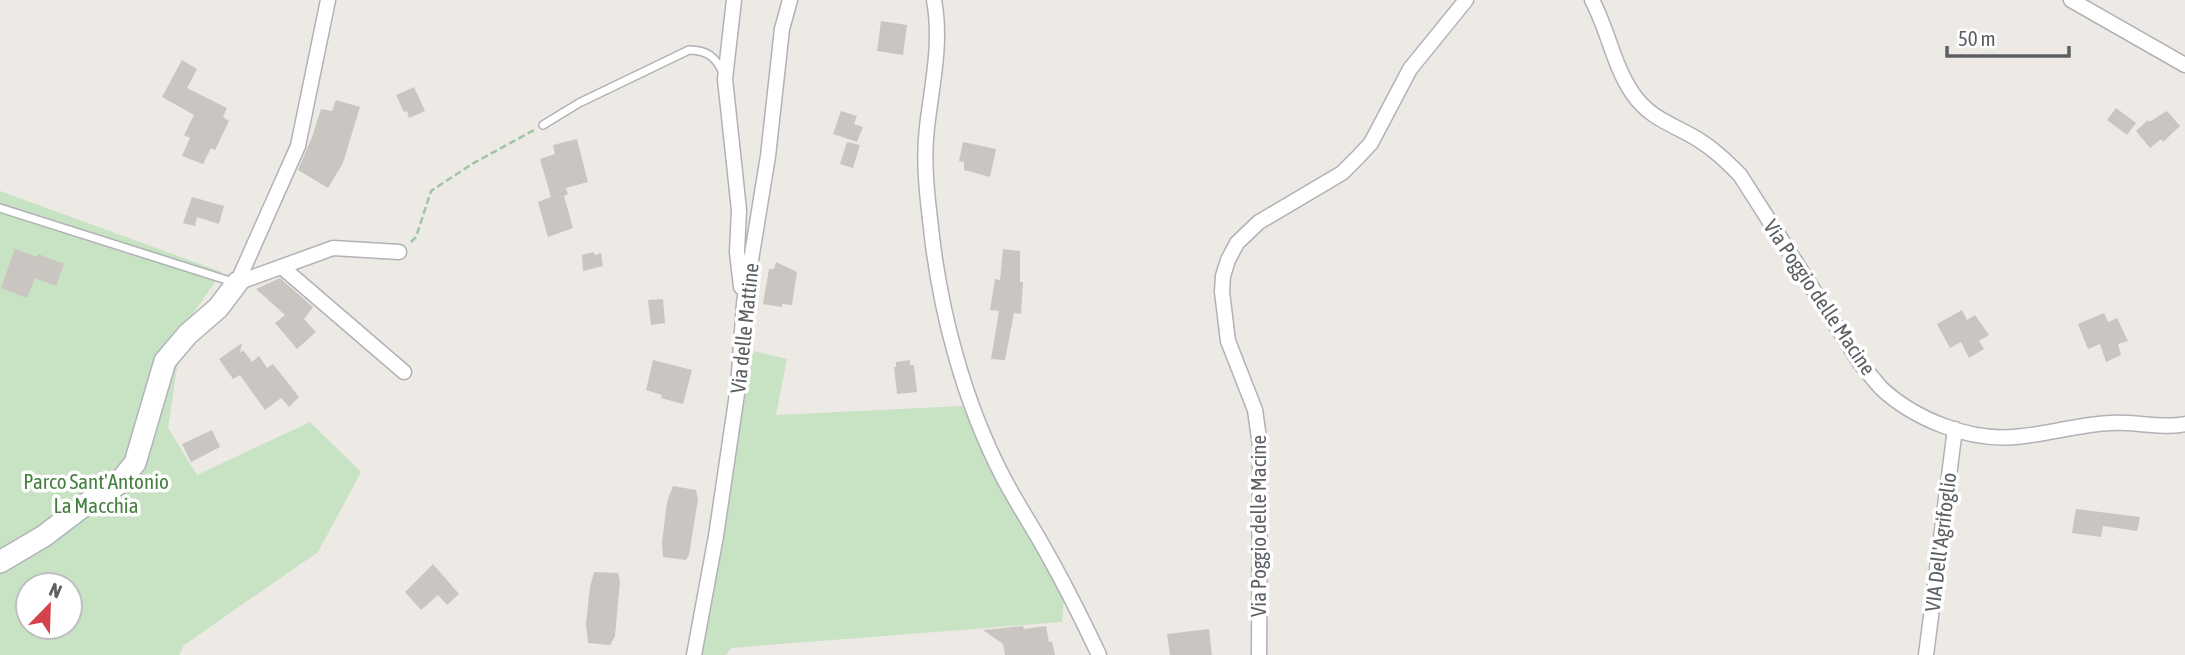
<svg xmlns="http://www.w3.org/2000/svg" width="2185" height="655" font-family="'Asap Condensed',sans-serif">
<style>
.green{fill:#c8e2c4;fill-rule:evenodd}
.building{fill:#c9c5c1}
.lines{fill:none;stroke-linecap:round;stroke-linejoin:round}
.lane-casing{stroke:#b0b2b5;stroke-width:10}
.street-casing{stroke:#b0b2b5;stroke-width:17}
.secondary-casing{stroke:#b1b4b8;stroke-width:24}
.path{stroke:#a0c4a5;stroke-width:2.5;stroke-dasharray:7 3.5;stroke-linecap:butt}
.lane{stroke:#fff;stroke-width:7}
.street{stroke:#fff;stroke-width:14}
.secondary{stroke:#fff;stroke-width:21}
.labels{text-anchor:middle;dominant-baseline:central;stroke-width:7;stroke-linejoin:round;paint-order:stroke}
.street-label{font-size:21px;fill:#5c6063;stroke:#fff}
.park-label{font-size:21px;fill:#44803f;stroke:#fff}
</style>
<rect width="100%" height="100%" fill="#edeae5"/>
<path class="green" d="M0 191 222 272 183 328 168 428 197 475 310 422 361 472 318 552 184 645 179 655H0ZM28 585H70V627H28Z
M753 351 787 359 776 415 962 406 1064 600 1062 622 731 648 726 655H700Z"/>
<path class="building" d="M881 21 907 25 903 55 877 51Z
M182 60 197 69 187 88 227 108 223 117 229 121 215 150 211 148 203 164 182 156 190 138 184 135 194 115 162 97Z
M414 87 425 111 409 118 407 111 404 112 396 95Z
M336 100 360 107 343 163 328 188 298 170 312 137 321 109 332 111Z
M2116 108 2136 123 2127 135 2107 120Z
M841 111 857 116 854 124 863 127 857 142 833 134Z
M2167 111 2180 126 2163 142 2161 139 2150 148 2136 131 2148 120 2149 122Z
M577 139 588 182 566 188 568 194 564 196 573 228 548 237 538 202 551 197 540 159 555 154 553 145Z
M847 142 860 145 853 168 840 164Z
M963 142 996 149 990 177 964 170V162L959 161Z
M192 197 224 206 219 224 197 217 195 226 183 223Z
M15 249 37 257 38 254 64 264 56 286 35 278 27 298 1 288Z
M1003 249 1020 251V282H1023L1021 314 1014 313 1005 360 991 359 999 311 990 310 995 279 1000 280Z
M593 252 595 255 601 253 603 266 583 271 582 255Z
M776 262 797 272 792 305 782 304V307L763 304 769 269H774Z
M280 278 313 307 304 319 316 332 297 349 275 323 285 315 256 289Z
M663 299 665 323 651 325 648 300Z
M1962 310 1967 320 1975 315 1989 335 1979 341 1984 349 1969 358 1961 342 1950 348 1937 324Z
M2104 313 2108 322 2117 318 2128 341 2118 344 2121 355 2106 362 2100 344 2088 349 2078 324Z
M242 343 240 353 243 350 252 362 259 356 267 368 273 364 299 397 289 407 281 398 265 410 240 375 233 379 219 359Z
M653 360 692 370 683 404 661 398 662 395 646 390Z
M910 360V365H914L917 392 897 394 894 367H896V362Z
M212 430 220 447 191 462 182 444Z
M673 486 696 490 698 499 689 555 686 560 663 557 662 542 667 502Z
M2076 509 2140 517 2137 531 2103 526 2101 537 2072 533Z
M433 564 459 594 447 605 438 595 421 610 405 592Z
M594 572 618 573 620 581 615 636 610 645 588 643 586 624 590 587Z
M1023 626 1024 629 1046 626 1049 642 1052 641 1055 655H1005L1003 644 983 630Z
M1209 629 1212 655H1170L1167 634Z"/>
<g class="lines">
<g class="lane-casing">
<path id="lane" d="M543 125 579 103 689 50C707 50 716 57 723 73
M0 208 233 282"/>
</g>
<g class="street-casing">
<path id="street" d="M734 0 725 79 739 210 737 252 741 287
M934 0C942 43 932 84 927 127 923 160 927 195 931 228 940 312 964 402 1003 477 1017 504 1034 529 1048 555 1066 587 1083 621 1099 655
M1592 0C1608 30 1614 67 1633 94 1650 119 1675 125 1699 140 1715 150 1727 162 1740 175L1860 363C1867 371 1874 380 1881 388 1914 419 1969 441 2014 437 2046 435 2080 424 2110 423 2135 421 2160 429 2185 424
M2071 0 2185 65
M283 268 404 372
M237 283 298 146 328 0
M237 283 333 248 399 252
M694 655 716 536 738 387 744 303 768 156 782 29 790 0
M1259 655 1260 445 1255 410 1228 341 1222 292 1223 276 1228 260 1237 243 1259 222 1342 173 1359 156 1371 143 1410 69 1466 0
M1926 655 1955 429"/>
</g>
<g class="secondary-casing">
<path id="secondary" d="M0 562 44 536 86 504 118 484 135 463 165 361 188 334 218 308 237 283"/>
</g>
<path class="path" d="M411 242 416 237 431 191 472 164 534 130"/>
<use href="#lane" class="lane"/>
<use href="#street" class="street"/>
<use href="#secondary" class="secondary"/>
</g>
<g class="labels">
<g class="street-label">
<text transform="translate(1820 297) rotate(56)">Via Poggio delle Macine</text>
<text transform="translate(744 328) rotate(-84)">Via delle Mattine</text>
<text transform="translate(1258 526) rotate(-90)">Via Poggio delle Macine</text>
<text transform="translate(1940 542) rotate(-83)">VIA Dell'Agrifoglio</text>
</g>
<g class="park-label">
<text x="96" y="481">Parco Sant'Antonio<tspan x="96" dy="24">La Macchia</tspan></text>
</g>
</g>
<g transform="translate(49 606) rotate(23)"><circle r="33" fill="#ffffff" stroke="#bebfc1" stroke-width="2"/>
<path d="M0-5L12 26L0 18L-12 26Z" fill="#d5434a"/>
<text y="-10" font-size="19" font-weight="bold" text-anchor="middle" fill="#5c6063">N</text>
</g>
<path d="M1947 46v10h122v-10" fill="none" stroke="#5c6063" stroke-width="3.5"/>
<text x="1958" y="46" font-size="21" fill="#5c6063" stroke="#ffffff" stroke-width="5" paint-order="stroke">50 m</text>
</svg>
